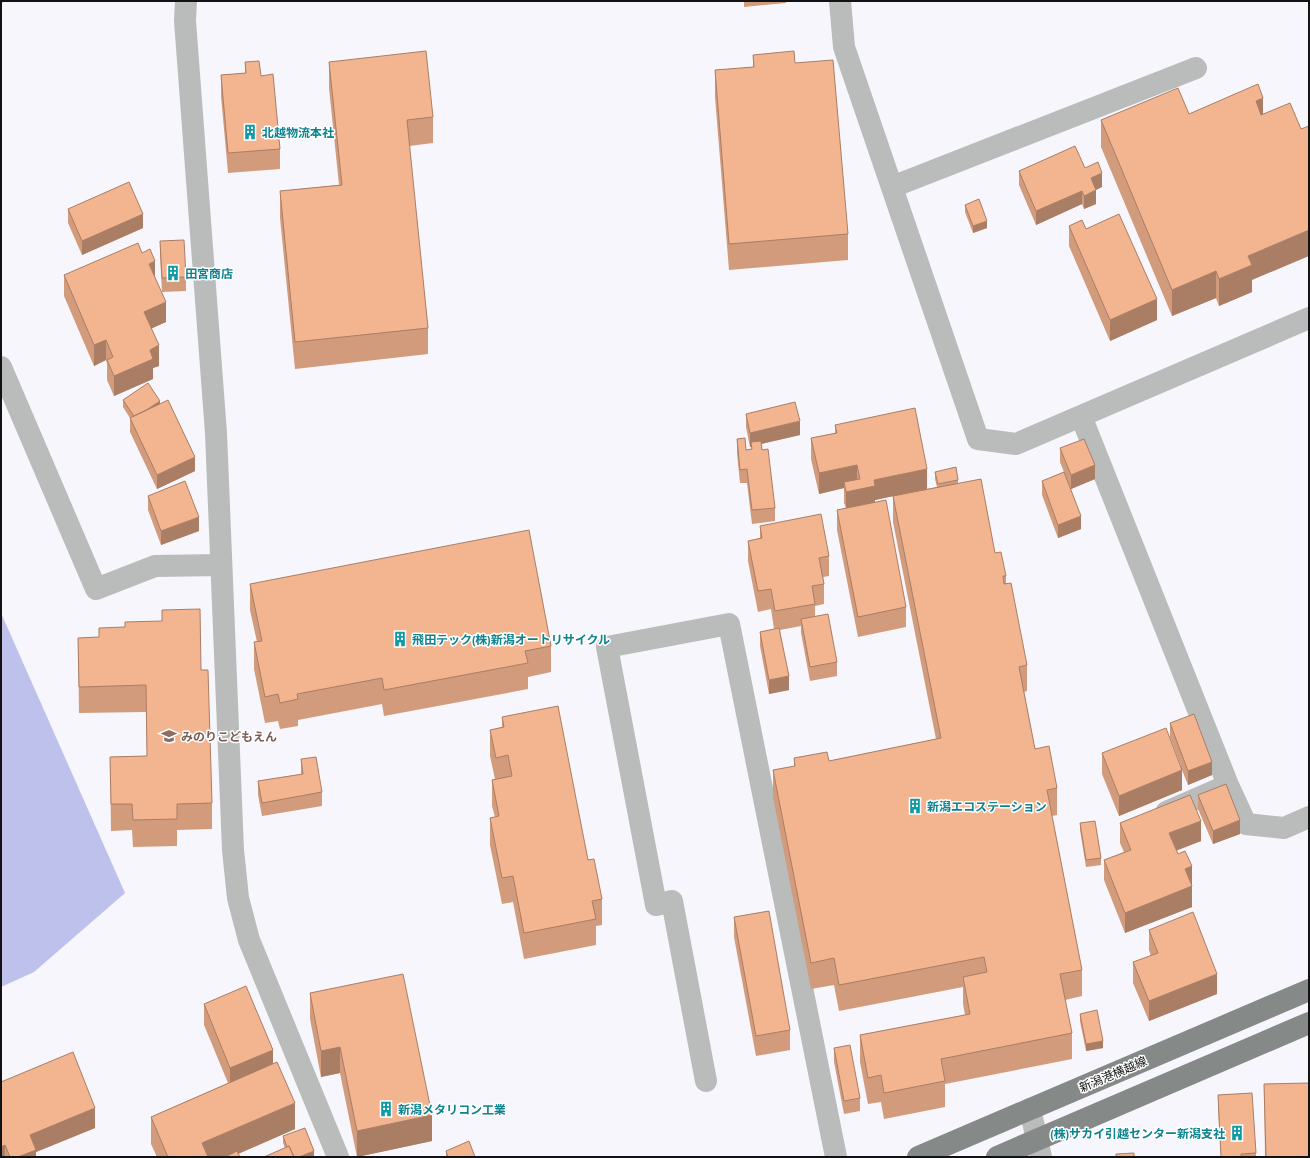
<svg xmlns="http://www.w3.org/2000/svg" width="1310" height="1158" font-family="'PT Sans Narrow','Noto Sans JP',sans-serif">
<style>
.green{fill:#bdc1eb}
.lines{fill:none;stroke-linecap:round;stroke-linejoin:round}
.minor{stroke:#b9bcbb;stroke-width:22}
.major{stroke:#858a88;stroke-width:22}
.wall{fill:#d19b7c}
.shaded-wall{fill:#aa7e65}
.building{fill:#f3b490;stroke:#aa7e65}
.labels{text-anchor:middle;dominant-baseline:central;stroke-width:3;stroke-linejoin:round;paint-order:stroke}
.culture-label{font-size:12px;font-weight:bold;fill:#0d838f;stroke:#fff;text-anchor:start}
.education-label{font-size:12px;font-weight:bold;fill:#785e54;stroke:#fff;text-anchor:start}
.street-label{font-size:12px;fill:#121214;stroke:#fff}
</style>
<rect width="100%" height="100%" fill="#f6f6fc"/>
<path class="green" d="M1 613 125 893 34 972 1 987Z"/>
<g class="lines">
<path class="minor" d="M186 1 185 21 216 433 233 850 238 898 249 940 338 1157
M840 1 844 47 978 439 1016 444 1309 318
M892 187 1196 68
M1 367 96 589 155 566 221 565
M1081 416 1228 785 1166 812
M1228 785 1246 824 1284 828 1309 817
M706 1081 672 901 656 905 607 647 729 624 836 1157
M1030 1109 1041 1157"/>
<path class="major" d="M918 1157 1309 990
M997 1157 1309 1023"/>
</g>
<path class="wall" d="M744 1H786V3L744 7Z
M753 55 795 63 848 234V260L729 270 715 97V70L753 67Z
M245 62 280 149V169L228 173 221 96V75L245 73Z
M329 62 433 117V143L409 146 428 328V354L295 369 280 218V191L339 185 329 88Z
M1189 114 1252 280V292L1219 306 1216 298 1172 316 1101 147V120Z
M1085 168 1102 187 1096 190V204L1084 209 1082 204 1036 225 1019 185V171Z
M965 205 987 228 973 233 965 212Z
M68 209 143 228 82 255 68 223Z
M1069 226 1086 229 1157 320 1110 341 1069 246Z
M160 241 186 277V291L162 292 160 255Z
M142 253 155 278 166 322 151 328 159 366 153 368V379L114 396 107 380V363L106 360 94 366 64 296V275Z
M123 400 160 404 195 471 157 489 130 432V418L123 407Z
M746 414 800 435 761 444 762 450 775 508V521L752 524 747 483H740L737 453V439L746 450 751 449V447H750L746 427Z
M835 425 927 489 937 487 935 479V472L958 480V483L995 553 1006 576V584L1027 665V691L1024 692 1035 749 1057 788V815L1052 816 1082 970V996L1065 1000 1072 1033V1059L945 1084V1107L884 1119 881 1102 868 1104 860 1062V1035L965 1015 963 1004V987L839 1011 834 985 811 989 773 797V770L794 766V758L829 761 936 739 893 522V496L875 500V503L906 607V627L858 637 837 530V510L846 508 844 503V488L819 494 811 459V438L835 433Z
M1060 448 1095 479 1071 489 1081 529 1058 538 1042 495V481L1064 472 1060 462Z
M148 496 199 531 161 545 148 510Z
M760 526 829 556V576L823 577 824 584V604L815 606V616L837 662V676L810 681 801 633V626L780 630 789 690 769 694 760 646V632L774 629 771 609 758 612 748 561V541L760 538Z
M250 584 551 646V672L528 677V689L384 716 382 704 298 720V726L280 729 278 721 265 723 254 669V642H257L250 610Z
M162 610 201 670 212 803V829L177 830V846L133 847 132 830 111 831 110 757 147 756 146 712 79 713 78 638 99 637 125 627 162 621Z
M502 717 588 860 602 899V925L596 926V945L524 959 513 902 502 904 490 845V818L495 817 492 806V780L495 779 490 756V730L502 727Z
M1170 723 1212 775 1188 785 1182 770V790L1119 816 1102 774V753L1181 766 1170 737Z
M301 759 322 792V806L262 816 258 795V781L301 774Z
M1198 795 1240 834 1213 844 1198 809Z
M1080 823 1101 858V865L1086 867 1080 830Z
M1120 823 1201 841 1176 851 1178 854 1192 866V907L1125 933 1104 880V860L1124 852 1120 843Z
M734 917 790 1030V1050L756 1056 734 937Z
M1149 930 1217 994 1149 1021 1133 983V962L1151 956 1149 950Z
M310 993 432 1141 357 1157 340 1073 321 1077 310 1019Z
M204 1004 273 1063 295 1129 238 1154 240 1157H157L151 1144V1117L228 1083 204 1025Z
M1080 1014 1103 1048 1086 1051 1080 1021Z
M834 1048 860 1098V1111L844 1114 834 1062Z
M1 1082 95 1128 36 1152V1157H1Z
M1264 1084 1309 1157H1265Z
M1218 1095 1256 1153V1157H1221L1218 1109Z
M283 1136 314 1157 285 1148 283 1143Z
M446 1151 475 1157H446Z"/>
<path class="shaded-wall" d="M1 1H6L1 3Z
M1263 98V124L1256 101Z
M1102 173V187L1091 192V178Z
M1096 190V204L1084 209V196Z
M1082 191V204L1036 225V211Z
M143 214V228L82 255V241Z
M987 221V228L973 233V226Z
M1309 230V256L1252 280V292L1219 306V279L1248 256Z
M155 261V281L149 264Z
M1216 271V298L1172 316V290Z
M1157 299V320L1110 341V320Z
M166 302V322L144 332V312Z
M106 340V360L94 366V345Z
M159 345V366L153 368V379L114 396V376L150 350Z
M160 401V408L135 418Z
M800 421V435L752 446 751 442V447H750V433Z
M195 457V471L157 489V475Z
M857 465V486L844 482V488L819 494V473Z
M1095 465V479L1071 489V475Z
M927 469V489L875 500V506L846 512V492L874 480Z
M1081 516V529L1058 538V525Z
M199 517V531L161 545V531Z
M789 676V690L769 694V680Z
M1212 762V775L1188 785V771Z
M1182 770V790L1119 816V796Z
M1240 820V834L1213 844V831Z
M1201 821V841L1169 853V833Z
M1192 866V886L1185 869Z
M1192 886V907L1125 933V913Z
M1217 974V994L1149 1021V1001Z
M1103 1041V1048L1086 1051V1044Z
M340 1047V1073L321 1077V1051Z
M273 1050V1070L230 1088V1068Z
M295 1103V1129L231 1157H202V1143Z
M95 1108V1128L36 1152V1157H18L30 1135Z
M432 1115V1141L357 1157V1131Z
M5 1145V1157H1V1147Z
M314 1151V1157H299Z"/>
<path class="building" d="M426 51 433 117 407 120 428 328 295 342 280 191 342 185 329 62Z
M794 51 795 63 833 60 848 234 729 244 715 70 754 67 753 55Z
M259 61 261 76 273 74 280 149 228 153 221 75 246 73 245 62Z
M1258 84 1263 98 1256 101 1261 115 1290 103 1301 129 1309 126V230L1248 256 1252 265 1219 279 1216 271 1172 290 1101 120 1178 88 1189 114Z
M1075 146 1085 168 1098 162 1102 173 1091 178 1096 190 1084 196 1082 191 1036 211 1019 171Z
M129 182 143 214 82 241 68 209Z
M979 199 987 221 973 226 965 205Z
M1119 214 1157 299 1110 320 1069 226 1082 220 1086 229Z
M184 240 186 277 162 278 160 241Z
M138 243 142 253 150 249 155 261 149 264 166 302 144 312 159 345 150 350 153 359 114 376 107 360 113 357 106 340 94 345 64 275Z
M148 383 160 401 148 409 134 416 123 400Z
M168 400 195 457 157 475 130 418Z
M795 402 800 421 750 433 746 414Z
M915 408 927 469 874 480 875 486 846 492 844 482 860 479 857 465 819 473 811 438 837 433 835 425Z
M745 438 746 450 752 449 751 442 761 441 762 450 768 449 775 508 752 510 747 469 740 470 737 439Z
M1084 439 1095 465 1071 475 1060 448Z
M956 467 958 480 938 484 935 472Z
M1064 472 1081 516 1058 525 1042 481Z
M981 479 995 553 1001 552 1006 576H1003L1004 584 1011 583 1027 665 1019 667 1035 749 1049 746 1057 788 1047 790 1082 970 1060 974 1072 1033 941 1059 945 1081 884 1093 881 1075 868 1078 860 1035 970 1014 963 977 987 972 984 957 839 985 834 958 811 963 773 770 795 766 794 758 827 752 829 761 941 738 893 496Z
M185 481 199 517 161 531 148 496Z
M886 500 906 607 858 617 837 510Z
M821 514 829 556 819 558 824 584 812 586 815 604 775 611 771 589 758 591 748 541 762 538 760 526Z
M529 530 551 646 525 651 528 663 384 690 382 678 297 694 298 699 280 703 278 694 265 697 254 642 262 641 250 584Z
M200 609 201 670H208L212 803 177 804V819L133 820 132 804H111L110 757 147 756 146 685 79 687 78 638 99 637V628L125 627V622L162 621V610Z
M828 614 837 662 810 667 801 619Z
M779 628 789 676 769 680 760 632Z
M558 706 588 860 594 859 602 899 592 901 596 919 524 933 513 876 502 878 490 818 499 816 492 780 512 776 508 755 496 758 490 730 504 727 502 717Z
M1194 714 1212 762 1188 771 1170 723Z
M1166 728 1182 770 1119 796 1102 753Z
M316 757 322 792 262 803 258 781 303 774 301 759Z
M1226 784 1240 820 1213 831 1198 795Z
M1190 795 1201 821 1169 833 1178 854 1185 851 1192 866 1185 869 1192 886 1125 913 1104 860 1131 850 1120 823Z
M1095 821 1101 858 1086 860 1080 823Z
M769 911 790 1030 756 1036 734 917Z
M1193 912 1217 974 1149 1001 1133 962 1158 953 1149 930Z
M403 974 432 1115 357 1131 340 1047 321 1051 310 993Z
M246 986 273 1050 230 1068 204 1004Z
M1097 1010 1103 1041 1086 1044 1080 1014Z
M850 1045 860 1098 844 1101 834 1048Z
M73 1052 95 1108 30 1135 36 1150 18 1157H10L5 1145 1 1147V1082Z
M277 1062 295 1103 202 1143 208 1157H168L151 1117Z
M1309 1083V1157H1266L1264 1084Z
M1252 1093 1256 1153 1241 1154V1157H1221L1218 1095Z
M305 1128 314 1151 299 1157H294L289 1146 287 1147 283 1136Z
M469 1141 475 1157H448L446 1151Z
M289 1146 294 1157H264Z
M237 1151 240 1157H225Z
M1134 1153V1157H1116V1154Z"/>
<defs>
<g id="building-bare" transform="scale(1.2)"><path d="M-4-6H4V6H1V3H-1V6H-4ZM-2.5-4.3h1.7v1.8h-1.7ZM.8-4.3h1.7v1.8H.8ZM-2.5-1h1.7V.8h-1.7ZM.8-1h1.7V.8H.8Z" fill="#0f9aa8" stroke="#fff" stroke-width="2.5" paint-order="stroke"/></g>
<g id="school-bare" transform="scale(1.2)"><path d="M0-5L7-2L0 1L-7-2ZM-4 1L0 2.5L4 1V4Q0 6-4 4Z" fill="#8d6e63" stroke="#fff" stroke-width="2.5" paint-order="stroke"/></g>
</defs>
<g fill-rule="evenodd">
<use href="#building-bare" x="250" y="132"/>
<use href="#building-bare" x="173" y="273"/>
<use href="#building-bare" x="400" y="639"/>
<use href="#school-bare" x="169" y="736"/>
<use href="#building-bare" x="915" y="806"/>
<use href="#building-bare" x="386" y="1109"/>
<use href="#building-bare" x="1237" y="1133"/>
</g>
<g class="labels">
<g class="culture-label">
<text x="262" y="132">北越物流本社</text>
<text x="185" y="273">田宮商店</text>
<text x="412" y="639">飛田テック(株)新潟オートリサイクル</text>
<text x="927" y="806">新潟エコステーション</text>
<text x="398" y="1109">新潟メタリコン工業</text>
<text x="1225" y="1133" text-anchor="end">(株)サカイ引越センター新潟支社</text>
</g>
<g class="education-label">
<text x="181" y="736">みのりこどもえん</text>
</g>
<g class="street-label">
<text transform="translate(1113 1074) rotate(-23)">新潟港横越線</text>
</g>
</g>
<rect width="1310" height="1158" fill="none" stroke="#121214" stroke-width="4"/>
</svg>
